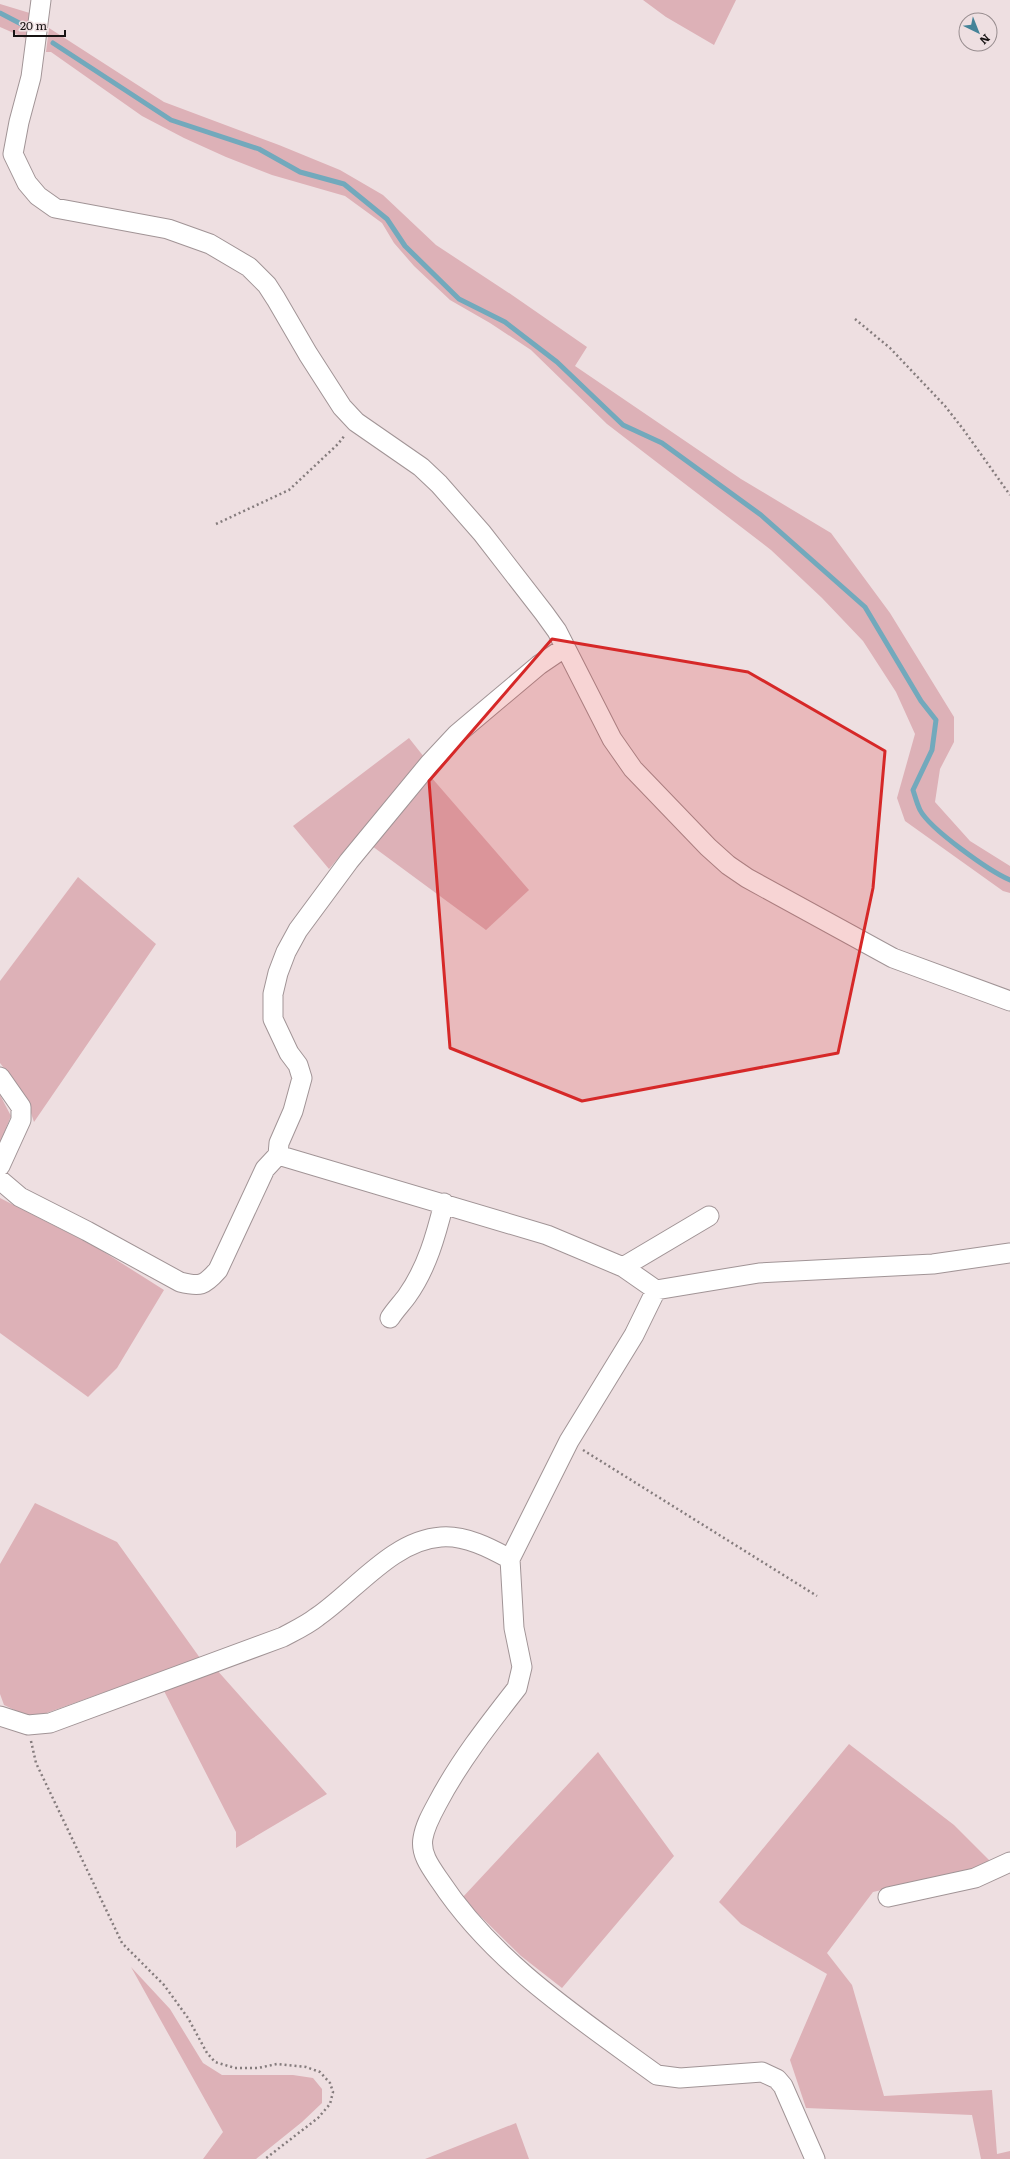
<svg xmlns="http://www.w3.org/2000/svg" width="1010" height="2159" font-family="Literata,serif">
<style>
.green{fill:#ddb1b7}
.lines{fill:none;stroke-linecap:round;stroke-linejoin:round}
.stream{stroke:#72a9bc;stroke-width:5}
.street-casing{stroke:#a19496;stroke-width:21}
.path{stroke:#857c7d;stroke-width:2.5;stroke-dasharray:2 3;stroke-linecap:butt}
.street{stroke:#fff;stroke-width:19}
.marked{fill:#d62828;fill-opacity:0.2;stroke:#d62828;stroke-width:3;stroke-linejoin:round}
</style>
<rect width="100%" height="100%" fill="#eedfe1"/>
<path class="green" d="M643 0H736L714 45 666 17Z
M0 4 33 14 25 38 0 27Z
M49 28 164 102 279 145 340 170 383 195 436 245 512 295 587 347 575 366 741 479 831 533 890 613 954 717V742L940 769 935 802 970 841 1010 866V893L1003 891 905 821 897 798 915 734 896 692 863 641 822 598 771 550 607 424 531 350 490 323 450 300 414 266 394 243 382 223 345 196 272 175 226 157 184 138 142 116 51 52H46Z
M409 738 424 757 329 869 293 826Z
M431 777 529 890 486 930 372 846Z
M78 877 156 944 34 1122 28 1104 18 1086 0 1063V981Z
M0 1095 11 1116 0 1143Z
M0 1198 96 1247 164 1290 117 1368 88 1397 0 1333Z
M35 1503 117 1542 200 1658 38 1716 25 1715 4 1705 0 1694V1564Z
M216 1669 327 1794 236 1848V1832L163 1689Z
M849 1744 954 1825 993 1864 873 1892 827 1953 852 1985 884 2096 992 2090 997 2154 1010 2151V2159H981L972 2115 806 2108 790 2060 827 1974 741 1924 719 1902Z
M598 1752 674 1856 562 1988 521 1956 462 1898Z
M131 1967 170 2009 203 2063 222 2075H293L313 2078 322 2089V2103L302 2122 256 2159H203L223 2132Z
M516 2123 529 2159H425Z"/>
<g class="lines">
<path class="stream" d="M0 13 25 26
M53 43 171 120 259 149 300 172 344 184 387 219 405 246 459 299 505 322 557 362 623 425 662 443 761 515 865 607 921 701 936 720 932 750 913 790C915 796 917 804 920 810 930 829 989 871 1010 880"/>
<g class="street-casing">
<path id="street" d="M41 0 31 77 19 122 13 154 27 183 38 196 55 208 168 229 210 244 249 267 267 285 276 299 308 354 342 407 356 422 421 467 439 484 482 533 544 613 557 631 612 739 633 769 708 847 728 865 747 878 893 958 1010 1001
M0 1077 21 1107V1120L0 1166
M278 1155 547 1235 623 1267 656 1290 759 1273 933 1264 1010 1253
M0 1180 20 1197 87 1231 180 1282C200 1287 204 1286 218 1270L265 1169 278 1155 279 1143 293 1111 302 1078 298 1065 289 1053 273 1019V994L278 973 286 952 298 930 349 861 429 764 457 734 489 707 539 665 564 648
M623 1267 709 1216
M656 1290 634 1335 569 1441 510 1559 514 1628 522 1667 517 1688C488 1725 459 1762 437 1804 431 1815 425 1826 423 1838 420 1854 431 1868 440 1881 494 1963 579 2018 657 2075L680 2078 762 2072 777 2079 783 2086 815 2159
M390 1318C395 1310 402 1303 407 1296 427 1268 436 1235 444 1203
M0 1716 28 1725 50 1723 283 1637C294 1631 307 1625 317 1617 355 1591 393 1540 441 1537 465 1535 490 1548 510 1559
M888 1897 975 1878 1010 1862"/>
</g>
<path class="path" d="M855 319 890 348 945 406 963 429 1010 495
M216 524 289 490 338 444 345 435
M583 1450 817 1596
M31 1741 36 1763 122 1943 164 1985 188 2018 207 2053 215 2062 235 2068H258L277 2064 306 2067 320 2072 330 2083 333 2092 330 2104 318 2118 265 2159"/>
<use href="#street" class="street"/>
</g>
<path class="marked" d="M552 639 748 672 885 751 873 888 838 1053 582 1101 450 1048 429 781Z"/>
<g transform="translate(978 32) rotate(137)"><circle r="19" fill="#eedfe1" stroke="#988d8f"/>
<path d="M0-3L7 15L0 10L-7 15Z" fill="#448398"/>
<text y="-6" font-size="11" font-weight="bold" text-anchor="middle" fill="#171313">N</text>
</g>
<path d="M14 30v6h51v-6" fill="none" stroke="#171313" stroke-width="2"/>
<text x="20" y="30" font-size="12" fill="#171313" stroke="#eedfe1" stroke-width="3" paint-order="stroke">20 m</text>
</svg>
